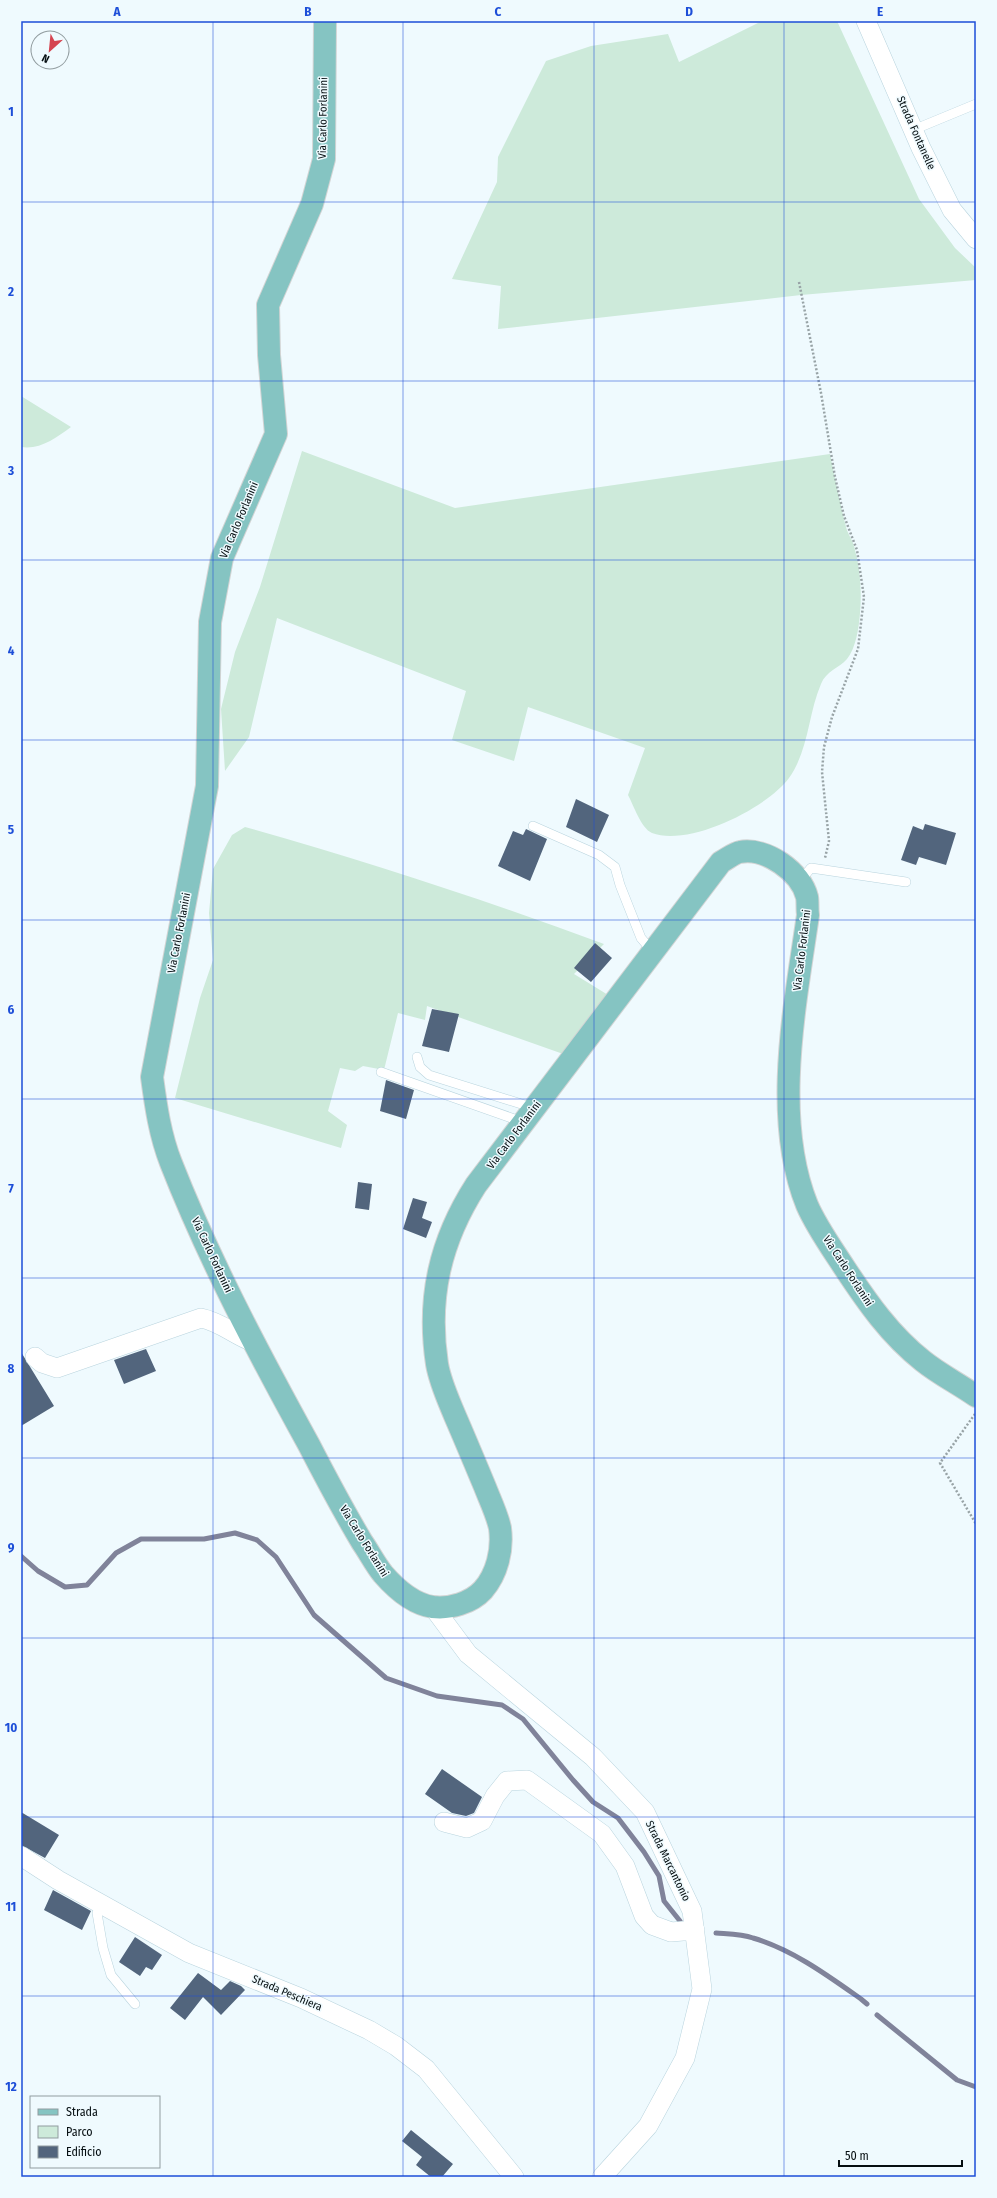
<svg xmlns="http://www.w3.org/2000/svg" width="997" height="2198" font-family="'Fira Sans Condensed',sans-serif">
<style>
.green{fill:#cdeada}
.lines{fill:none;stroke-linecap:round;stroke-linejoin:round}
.stream{stroke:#80839a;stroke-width:5}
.building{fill:#52657d}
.lane-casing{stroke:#b9d4de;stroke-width:10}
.street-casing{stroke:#b9d4de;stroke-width:20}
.primary-casing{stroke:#d2d4d4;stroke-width:24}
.path{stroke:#98a3a6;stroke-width:2.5;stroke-dasharray:2 2;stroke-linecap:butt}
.lane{stroke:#fff;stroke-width:9}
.street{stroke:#fff;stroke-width:19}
.primary{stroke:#85c4c2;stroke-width:22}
.grid{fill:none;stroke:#1d4ed8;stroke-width:1;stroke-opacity:0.55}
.labels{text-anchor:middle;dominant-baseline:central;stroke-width:3;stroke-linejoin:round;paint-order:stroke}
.street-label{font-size:11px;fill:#050e11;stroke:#effafe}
.neatline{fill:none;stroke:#1d4ed8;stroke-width:1.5}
.grid-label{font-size:13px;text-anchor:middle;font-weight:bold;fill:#1d4ed8}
</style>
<rect width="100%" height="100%" fill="#effafe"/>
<path class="green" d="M762 21H837L919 199 955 248 976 268V280L801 295 498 329 501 286 452 279 497 182 498 157 546 61 591 46 668 34 679 62Z
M21 396 71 427C56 438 40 450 21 447Z
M302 451 455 508 830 454C835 478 840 503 846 527 848 535 854 542 855 550 860 568 862 593 860 613 859 627 856 648 847 659 839 668 826 671 821 684 808 714 809 750 789 778 767 808 689 847 652 833 641 828 634 806 628 795L645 748 528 707 514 761 452 740 466 691 277 618 249 737 225 771 221 709 235 652 260 587Z
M245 827C366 861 485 900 604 944L574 974 613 998 566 1055 427 1006 425 1020 398 1013 384 1070 363 1066 355 1071 340 1068 328 1111 347 1125 341 1148 175 1098 200 998 213 960 209 913 213 869 232 835Z"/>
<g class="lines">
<path class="stream" d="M21 1556 38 1571 65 1587 87 1585 116 1553 141 1539H204L235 1533 257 1540 276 1557 314 1615 386 1678 437 1696 502 1705 523 1719 573 1780 593 1802 618 1818 644 1852 659 1876 664 1901 680 1921
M716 1933C729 1934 742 1934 753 1938 793 1950 827 1975 861 1999L867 2004
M877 2015 957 2080 976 2087"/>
</g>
<path class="building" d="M576 799 609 815 597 842 566 827Z
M925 824 956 833 946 865 919 857 916 865 901 860 913 826 923 830Z
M526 829 547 839 530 881 498 866 513 831 523 835Z
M595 943 612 958 591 982 574 968Z
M432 1009 459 1014 449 1052 422 1046Z
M386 1080 414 1090 406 1119 380 1111Z
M358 1182 372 1184 369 1210 355 1208Z
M413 1198 427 1202 422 1218 432 1222 426 1238 403 1229Z
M146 1349 156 1371 124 1384 114 1360Z
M21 1352 54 1406 21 1426Z
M442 1769 482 1797 474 1813 466 1816 452 1813 425 1794Z
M21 1812 59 1835 45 1858 21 1845Z
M53 1890 91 1911 82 1930 44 1910Z
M135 1937 162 1955 152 1970 146 1967 140 1976 119 1962Z
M198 1973 221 1990 230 1981 241 1986 245 1990 221 2015 203 1997 185 2020 170 2008Z
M411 2130 453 2164 442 2177H431L416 2165 422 2157 402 2141Z"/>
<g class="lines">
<g class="lane-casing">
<path id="lane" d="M913 130 976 104
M533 826 599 855 615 867 620 885 641 938 653 952
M800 881 811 868 906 882
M417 1057 420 1067 429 1075 534 1108
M381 1072 523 1122
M102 1904 97 1913 103 1948 111 1975 135 2004"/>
</g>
<g class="street-casing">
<path id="street" d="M866 21 921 148 952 210 976 239
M35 1357 42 1363 57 1368 201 1318C221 1322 234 1335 253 1342
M433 1607 468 1654 593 1757 645 1812 692 1911 702 1989 685 2058 648 2126 602 2177
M444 1822 467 1828 482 1821 495 1796 507 1781 527 1780 602 1834 625 1866 644 1916 652 1925 671 1932 695 1930
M21 1856 58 1880 189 1953 301 1998 369 2030 396 2046 426 2069 514 2177"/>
</g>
<g class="primary-casing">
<path id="primary" d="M325 21 324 159 312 204 268 305 269 355 276 434 222 558 210 622 207 786 152 1077C156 1107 160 1135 171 1163 209 1260 259 1354 309 1445 326 1478 343 1510 362 1542 369 1552 375 1564 383 1574 396 1589 413 1604 433 1607 450 1609 471 1603 483 1590 497 1574 503 1550 500 1528 497 1514 490 1500 485 1487 475 1463 465 1439 455 1416 448 1399 440 1382 437 1364 427 1298 440 1241 476 1185L721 862C727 859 734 853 740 852 766 847 801 872 807 897 808 902 807 909 808 915 795 1005 772 1118 807 1205 816 1226 831 1247 844 1267 867 1302 890 1335 923 1361 939 1374 959 1384 976 1396"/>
</g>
<path class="path" d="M799 282 821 393 835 477 844 516 857 550 864 597 858 649 832 717 824 747 822 772 829 841 825 858
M975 1414 940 1463 976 1524"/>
<use href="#lane" class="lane"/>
<use href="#street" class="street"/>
<use href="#primary" class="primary"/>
</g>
<path class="grid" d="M213 21V2177M403 21V2177M594 21V2177M784 21V2177M21 202H976M21 381H976M21 560H976M21 740H976M21 920H976M21 1099H976M21 1278H976M21 1458H976M21 1638H976M21 1817H976M21 1996H976"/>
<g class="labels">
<g class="street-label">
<text transform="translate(323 118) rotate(-89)">Via Carlo Forlanini</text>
<text transform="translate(916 133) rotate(66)">Strada Fontanelle</text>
<text transform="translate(239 520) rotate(-67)">Via Carlo Forlanini</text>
<text transform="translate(179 933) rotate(-79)">Via Carlo Forlanini</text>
<text transform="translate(802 950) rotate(-83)">Via Carlo Forlanini</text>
<text transform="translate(514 1135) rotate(-53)">Via Carlo Forlanini</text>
<text transform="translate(212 1255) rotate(65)">Via Carlo Forlanini</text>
<text transform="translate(848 1271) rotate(57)">Via Carlo Forlanini</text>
<text transform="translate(364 1541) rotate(58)">Via Carlo Forlanini</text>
<text transform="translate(668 1861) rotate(64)">Strada Marcantonio</text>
<text transform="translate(287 1993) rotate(23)">Strada Peschiera</text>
</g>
</g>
<rect width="997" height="2198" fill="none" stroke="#effafe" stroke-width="44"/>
<rect x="30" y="2096" width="130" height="72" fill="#effafe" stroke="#919c9f"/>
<rect x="38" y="2109" width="20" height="6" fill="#85c4c2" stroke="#919c9f"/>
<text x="66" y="2116" font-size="12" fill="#050e11">Strada</text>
<rect x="38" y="2126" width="20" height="12" fill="#cdeada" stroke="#919c9f"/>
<text x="66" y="2136" font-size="12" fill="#050e11">Parco</text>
<rect x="38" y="2146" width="20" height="12" fill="#52657d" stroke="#919c9f"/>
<text x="66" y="2156" font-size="12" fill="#050e11">Edificio</text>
<g transform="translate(50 50) rotate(207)"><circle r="19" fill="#effafe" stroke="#919c9f"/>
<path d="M0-3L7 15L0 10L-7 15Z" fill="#d54450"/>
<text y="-6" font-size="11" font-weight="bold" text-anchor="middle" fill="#050e11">N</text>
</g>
<path d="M839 2160v6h123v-6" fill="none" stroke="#050e11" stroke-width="2"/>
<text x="845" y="2160" font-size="12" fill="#050e11" stroke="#effafe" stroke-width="3" paint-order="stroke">50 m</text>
<rect x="22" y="22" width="953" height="2154" class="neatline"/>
<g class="grid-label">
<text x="117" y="16">A</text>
<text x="308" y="16">B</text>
<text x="498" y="16">C</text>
<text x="689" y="16">D</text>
<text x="880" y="16">E</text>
<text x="11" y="116">1</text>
<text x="11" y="296">2</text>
<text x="11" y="475">3</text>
<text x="11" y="655">4</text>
<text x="11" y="834">5</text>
<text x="11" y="1014">6</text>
<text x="11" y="1193">7</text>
<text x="11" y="1373">8</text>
<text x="11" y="1552">9</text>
<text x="11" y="1732">10</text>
<text x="11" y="1911">11</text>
<text x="11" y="2091">12</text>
</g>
</svg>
